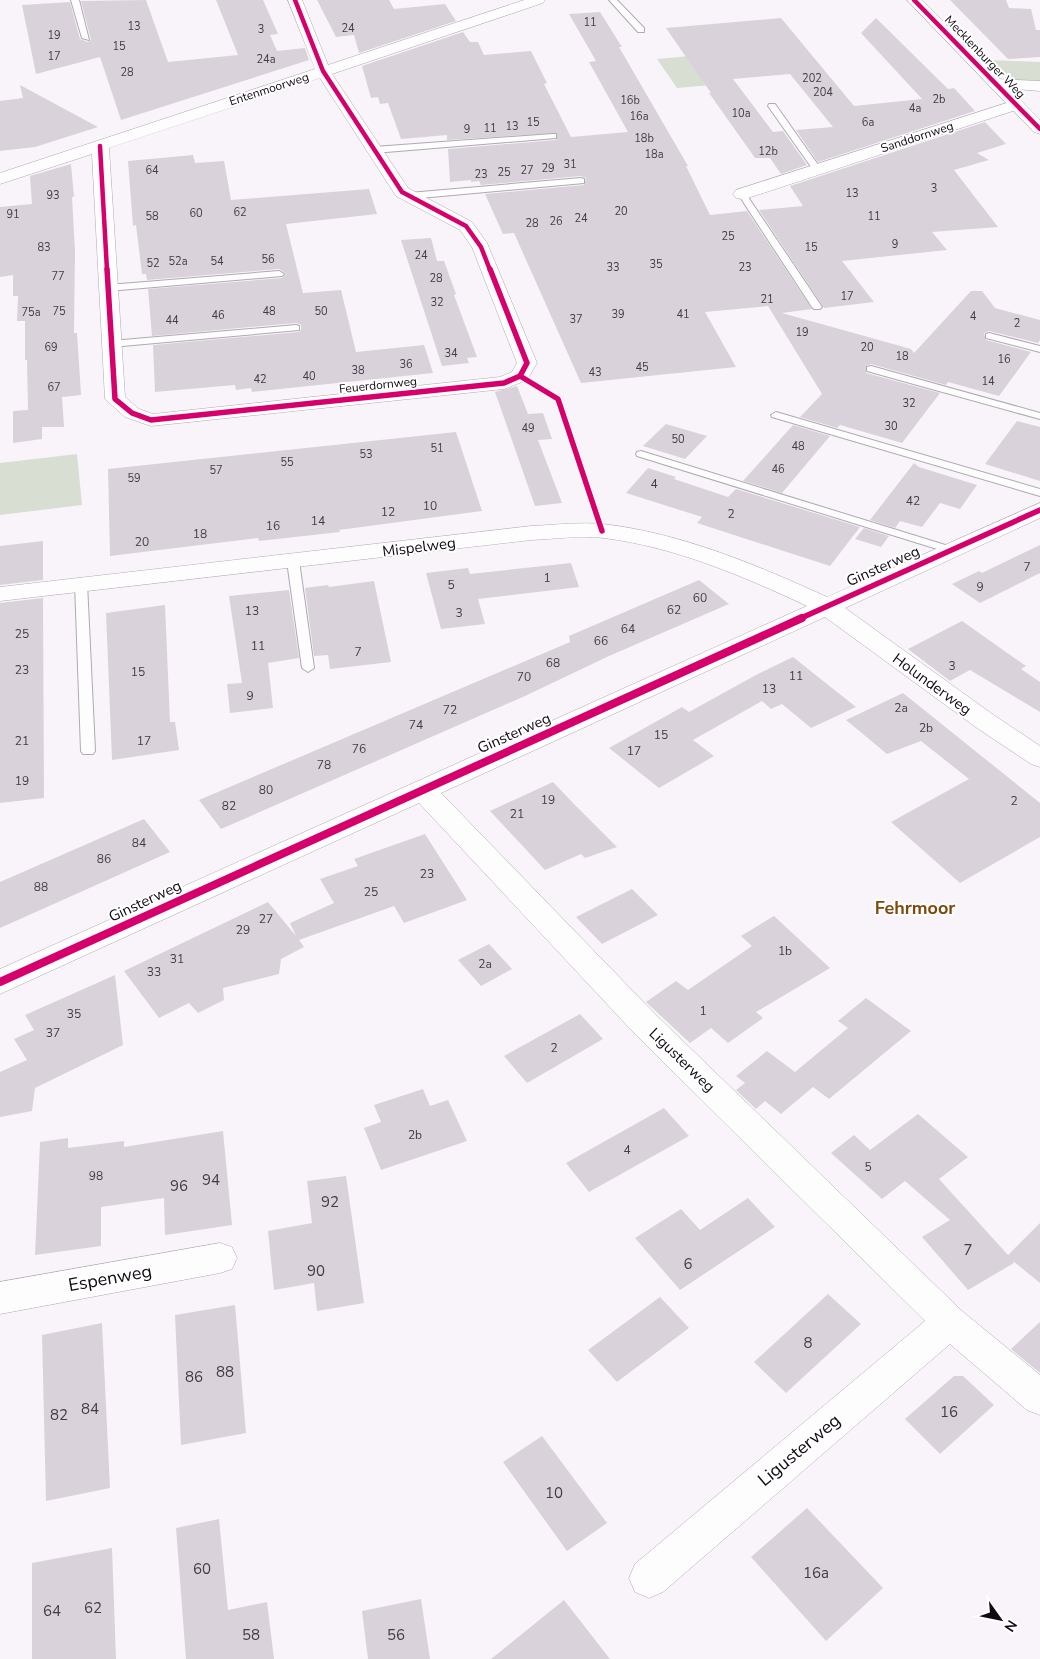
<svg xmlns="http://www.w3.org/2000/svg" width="1040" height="1659" font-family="'Nunito Sans',sans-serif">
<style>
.green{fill:#d8ded2}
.building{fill:#d9d2db}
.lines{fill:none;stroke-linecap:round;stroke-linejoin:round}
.lane-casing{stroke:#afa9b1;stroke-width:2}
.street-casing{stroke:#afa9b1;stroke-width:1}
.secondary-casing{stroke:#afa9b1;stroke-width:1}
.lane{fill:#fefdfe;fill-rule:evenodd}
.street{fill:#fefdfe;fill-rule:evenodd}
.secondary{fill:#fefdfe;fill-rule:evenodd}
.cycleway-far2-casing{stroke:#fff;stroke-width:6}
.cycleway-far1-casing{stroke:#fff;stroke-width:8}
.cycleway-casing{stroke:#fff;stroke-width:11}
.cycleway-far2{stroke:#d6006c;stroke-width:4.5}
.cycleway-far1{stroke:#d6006c;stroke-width:5.5}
.cycleway{stroke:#d6006c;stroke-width:8}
.labels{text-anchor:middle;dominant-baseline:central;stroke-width:4;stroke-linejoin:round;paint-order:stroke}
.far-number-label{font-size:11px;fill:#433b45}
.far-street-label{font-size:12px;fill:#110913;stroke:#fff}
.number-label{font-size:12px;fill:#433b45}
.street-label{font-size:15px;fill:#110913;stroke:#fff}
.near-number-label{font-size:15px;fill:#433b45}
.quarter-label{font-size:18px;font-weight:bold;fill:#7f490d;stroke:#fff}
.near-street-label{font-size:18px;fill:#110913;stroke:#fff}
</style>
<rect width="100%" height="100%" fill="#f9f4fa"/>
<path class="green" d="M712 54 734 83 677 88 657 59Z
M989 60 1040 62V86L1015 85Z
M77 454 82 505 0 515V463Z"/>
<path class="building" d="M146 0 168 62 238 55 216 0H263L278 34 270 35 277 51 305 48 309 60 121 120 100 57 36 74 22 5 70 2 80 39 88 42 91 40 81 1Z
M317 0H389L394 9 445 4 456 21 359 53 354 35 336 37Z
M950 0H1006L1009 8 1031 9 1036 30H1040V57L1008 59Z
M600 12 622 47H619L688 166H686L710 215 747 211 812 309 782 313 911 349 914 353 971 291H982L995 308 1040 320V340L1038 343 989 331 984 333 986 340 1031 352 999 396 948 382 946 385 871 364 866 366V373L940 393 902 443 840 425 837 428 800 417 822 394 768 306 705 312 736 367 581 383 514 233 503 234 485 194 584 185 586 178 581 176 481 185 479 181 471 182V180L450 182 448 149 556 140 557 133 447 140V135L401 139 388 103 380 104 378 97 371 98 362 66 463 32 470 42H478L484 55 531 51 547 83 544 84 571 137 628 132 589 62 596 61 569 14Z
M781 18 854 106 922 99 861 33 876 18 948 89 954 88 975 111 818 162 796 130 833 127 790 74 733 79 773 132 783 131 807 165 781 174 770 158H755L709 93H711L666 28Z
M20 85 98 127 35 147 0 151V101L23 98Z
M985 122 1006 144 977 153 989 160 954 170 998 227 932 232 947 250 842 261 874 302 824 308 759 210 803 206 790 186Z
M193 155 195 163 224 161 231 200 369 189 377 214 286 224 303 293 341 290 356 352 424 345 433 373 252 392 251 388 236 390 235 385 155 392 153 345 299 332 301 330V325L296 323 152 336 148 289 282 278 286 274 279 269 147 280 146 274H142L136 225 133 226 128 161Z
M71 164 74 197H72L75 251 74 333H77L81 395 62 397 64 427H42V439L13 443V411L28 410 27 360H25V321H17L18 296H13V275L0 277V207L32 204 30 176Z
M431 238 437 261H444L456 294 454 295 477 357 467 358 469 363 442 366 401 240Z
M517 386 528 414 543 413 552 439 538 440 562 503 535 506 495 392Z
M1017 421 1040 427V481L985 464Z
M666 424 707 436 685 459 643 446Z
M793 425 830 436 782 493 743 481Z
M456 432 482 511 339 530 340 532 259 541 258 538 110 556 108 469Z
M914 463 919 467 977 485 960 509 940 503 922 527 900 521 895 528 870 520Z
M648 468 676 477 674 479 728 497 736 489 860 527 830 566 697 523 702 517 626 493Z
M864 528 889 536 881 547 855 539Z
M43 541V580L0 585V546Z
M1040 545V573L980 603 952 584 979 571 982 573Z
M571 563 579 587 478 599 485 624 441 629 426 573 468 568 470 574Z
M699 580 729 604 609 656 525 696 221 829 199 800 570 642 569 636Z
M374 581 391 662 330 669 328 655 314 656 305 588 328 585 329 587Z
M289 590 299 658 268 663 273 708 230 713 227 684 242 683 229 596Z
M43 598 44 798 0 803V603Z
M165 605 170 722H175L179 750 112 760 106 613Z
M962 621 1026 666 1021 669 1040 682V712L970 670 950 681 908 649Z
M793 657 856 707 811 728 782 704 771 709 762 701 693 740 714 756 659 788 609 748 682 707 689 712 756 675Z
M903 693 1040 803V837L960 883 891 822 969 779 921 741 887 754 846 720Z
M553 782 573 803 617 847 585 858 581 854 545 870 490 811Z
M144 819 170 852 0 928V882Z
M425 834 467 900 404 923 394 906 299 940 304 947 281 959 279 974 223 988 224 1000 198 1013 189 1003 159 1018 124 971 268 902 296 936 290 923 334 903 320 879 358 866 354 859Z
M632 889 658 915 602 944 576 917Z
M774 916 830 968 756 1012 763 1018 728 1043 711 1028 690 1043 646 1002 676 981 688 990 752 946 741 936Z
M489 944 512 969 481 986 458 960Z
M115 975 123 1045 35 1088 32 1111 0 1117V1072L27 1060 14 1039 34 1030 25 1015Z
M866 998 911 1031 829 1099 813 1087 781 1114 765 1101 756 1109 736 1090 745 1083 736 1076 767 1051 795 1072 848 1028 838 1021Z
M580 1014 603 1039 527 1083 504 1056Z
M423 1089 430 1106 448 1100 467 1141 381 1170 364 1128 381 1122 374 1105Z
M664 1108 689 1136 589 1192 566 1163Z
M918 1114 968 1157 939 1179 1008 1255 1040 1223V1283L1013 1261 1014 1263 968 1290 922 1237 950 1220 905 1181 882 1199 831 1153 854 1135 870 1150Z
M223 1131 232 1225 165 1235 164 1198 101 1207V1246L35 1255 40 1142 68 1138V1148L124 1141V1147Z
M346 1176 364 1303 317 1311 314 1283 274 1290 268 1231 312 1223 307 1181Z
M748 1198 775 1227 680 1290 635 1238 681 1209 700 1230Z
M828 1294 861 1324 786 1393 754 1362Z
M660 1297 689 1328 617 1382 588 1350Z
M235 1305 246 1433 181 1445 175 1315Z
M1040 1322V1373L1011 1349Z
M102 1323 110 1488 46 1501 42 1335Z
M954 1376H963L994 1405 940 1454 905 1419Z
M542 1436 607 1523 567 1551 503 1462Z
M807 1508 883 1588 826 1641 751 1557Z
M219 1519 228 1610 267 1602 274 1659H186L176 1528Z
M112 1548 116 1659H32V1563Z
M421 1599 430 1659H368L362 1611Z
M564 1600 610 1659H491Z"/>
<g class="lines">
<g class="lane-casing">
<path id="lane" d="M71 0H79L89 40 82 38Z
M609 0H617L644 28V32H638Z
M769 104H775L821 169 820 171H814L768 106Z
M553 134H556V138L374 153 370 150 374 147Z
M581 178 584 179V183L409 199 405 196 409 193Z
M742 191 746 194 822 307 820 309H814L812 307 738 194Z
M279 271 284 274 282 276 108 291 103 288 108 285Z
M296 325 299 326V330L111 347 106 344 111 341Z
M989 333 1040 346V352L986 338V334Z
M871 366 1040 413V419L867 371V367Z
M776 412 1040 489V496L772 417 771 415Z
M641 451 955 548 957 550 955 552H947L637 456 636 454 637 452Z
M293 558 299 561 314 668 308 672 302 668 287 561Z
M81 579 87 583 95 751 93 754H83L81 751 75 583Z"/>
</g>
<g class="street-casing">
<path id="street" d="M288 0H302L328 65 524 0H545L543 3 332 74 408 188 472 222 487 243 537 363 527 380 504 389 151 426 125 417 105 399 92 154 0 184V173L315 69ZM320 78 396 196 460 230 472 247 517 363 512 372 500 377 153 414 139 409 125 397 109 148Z
M996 79 1040 81V91L990 87 988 84 990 81Z
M1016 100 1022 102 1024 105 1022 108 748 198 742 199 736 198 733 194 736 190Z
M1040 503V518L845 608 995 716 1040 746V767L1031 764 977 728 825 617 441 793 657 1016 962 1311 1040 1375V1415L1027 1410 950 1344 663 1592 649 1598 635 1592 629 1578 635 1564 925 1321 635 1034 419 803 0 994V969L807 606C743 576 675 547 604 538 581 535 555 539 531 540L0 601V587L531 526C554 525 580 522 603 524 681 533 757 565 827 597Z
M220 1243 232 1247 237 1258 232 1269 220 1273 0 1314V1282Z"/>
</g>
<g class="secondary-casing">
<path id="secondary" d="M907 0H922L1040 120V134L1034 132Z"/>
</g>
<use href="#lane" class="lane"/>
<use href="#street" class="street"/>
<use href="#secondary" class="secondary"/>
<g class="cycleway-far2-casing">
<path id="cycleway-far2" d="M295 0 323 71 402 192 466 226 481 247 490 270
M914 0 1040 129
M100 146 107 270"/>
</g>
<g class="cycleway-far1-casing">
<path id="cycleway-far1" d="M107 269 115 399 132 413 151 420 504 383 520 376 527 363 490 269
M520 376 558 399 602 531
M799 619 1040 510"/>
</g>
<g class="cycleway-casing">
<path id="cycleway" d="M0 982 802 618"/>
</g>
<use href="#cycleway-far2" class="cycleway-far2"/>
<use href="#cycleway-far1" class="cycleway-far1"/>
<use href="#cycleway" class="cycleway"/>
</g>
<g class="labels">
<g class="far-number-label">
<text x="590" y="22">11</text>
<text x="134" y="26">13</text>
<text x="348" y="28">24</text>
<text x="261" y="29">3</text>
<text x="54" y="35">19</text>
<text x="119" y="46">15</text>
<text x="54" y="56">17</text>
<text x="266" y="59">24a</text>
<text x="127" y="72">28</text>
<text x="812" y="78">202</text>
<text x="823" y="92">204</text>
<text x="939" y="99">2b</text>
<text x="630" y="100">16b</text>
<text x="915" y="108">4a</text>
<text x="741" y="113">10a</text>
<text x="639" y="116">16a</text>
<text x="533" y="122">15</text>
<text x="868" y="122">6a</text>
<text x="512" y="126">13</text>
<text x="490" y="128">11</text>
<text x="467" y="129">9</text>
<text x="644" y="138">18b</text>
<text x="768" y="151">12b</text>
<text x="654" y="154">18a</text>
<text x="570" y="164">31</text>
<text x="548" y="168">29</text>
<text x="152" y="170">64</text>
<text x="527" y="170">27</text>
<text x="504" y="172">25</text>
<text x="481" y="174">23</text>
<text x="934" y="188">3</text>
<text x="852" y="193">13</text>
<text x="53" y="195">93</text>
<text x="621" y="211">20</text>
<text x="240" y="212">62</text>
<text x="196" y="213">60</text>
<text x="13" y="214">91</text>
<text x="152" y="216">58</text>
<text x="874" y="216">11</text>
<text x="581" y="218">24</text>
<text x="556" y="221">26</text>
<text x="532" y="223">28</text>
<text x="728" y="236">25</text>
<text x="895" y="244">9</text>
<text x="44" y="247">83</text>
<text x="811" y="247">15</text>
<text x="421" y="255">24</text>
<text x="268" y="259">56</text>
<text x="178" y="261">52a</text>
<text x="217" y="261">54</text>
<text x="153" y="263">52</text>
<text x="656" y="264">35</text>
<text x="613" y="267">33</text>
<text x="745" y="267">23</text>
<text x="58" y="276">77</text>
<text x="436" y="278">28</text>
<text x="847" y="296">17</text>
<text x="767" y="299">21</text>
<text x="437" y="302">32</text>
<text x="59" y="311">75</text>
<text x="269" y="311">48</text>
<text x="321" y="311">50</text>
<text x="31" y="312">75a</text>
<text x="618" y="314">39</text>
<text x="683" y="314">41</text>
<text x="218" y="315">46</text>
<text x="973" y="316">4</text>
<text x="576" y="319">37</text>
<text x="172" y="320">44</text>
<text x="1017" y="323">2</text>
<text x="802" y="332">19</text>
<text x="51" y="347">69</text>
<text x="867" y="347">20</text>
<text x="451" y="353">34</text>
<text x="902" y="356">18</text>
<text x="1004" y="359">16</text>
<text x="406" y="364">36</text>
<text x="642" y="367">45</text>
<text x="358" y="370">38</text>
<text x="595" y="372">43</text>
<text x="309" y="376">40</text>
<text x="260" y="379">42</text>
<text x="988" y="381">14</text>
<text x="54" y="387">67</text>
<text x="909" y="403">32</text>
<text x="891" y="426">30</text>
<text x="528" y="428">49</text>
<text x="678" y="439">50</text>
<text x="798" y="446">48</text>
<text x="437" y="448">51</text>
<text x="366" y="454">53</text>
<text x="287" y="462">55</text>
<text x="778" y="469">46</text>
<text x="216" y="470">57</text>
<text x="134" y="478">59</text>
</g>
<g class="far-street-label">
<text transform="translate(985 57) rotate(46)">Mecklenburger Weg</text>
<text transform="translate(269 89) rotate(-18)">Entenmoorweg</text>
<text transform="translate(917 137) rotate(-18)">Sanddornweg</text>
<text transform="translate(378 385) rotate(-6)">Feuerdornweg</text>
</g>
<g class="number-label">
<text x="654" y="484">4</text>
<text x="913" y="501">42</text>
<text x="430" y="506">10</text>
<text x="388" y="512">12</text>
<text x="731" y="514">2</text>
<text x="318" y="521">14</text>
<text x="273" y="526">16</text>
<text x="200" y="534">18</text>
<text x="142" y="542">20</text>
<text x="1027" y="567">7</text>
<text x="547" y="578">1</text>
<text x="451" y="585">5</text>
<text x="980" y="587">9</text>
<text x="700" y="598">60</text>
<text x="674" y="610">62</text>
<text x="252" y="611">13</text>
<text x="459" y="613">3</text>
<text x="628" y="629">64</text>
<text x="22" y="634">25</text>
<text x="601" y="641">66</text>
<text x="258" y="646">11</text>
<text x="358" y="652">7</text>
<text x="553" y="663">68</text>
<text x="952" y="666">3</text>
<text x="22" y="670">23</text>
<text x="138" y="672">15</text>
<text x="796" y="676">11</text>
<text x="524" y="677">70</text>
<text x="769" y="689">13</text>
<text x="250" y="696">9</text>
<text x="901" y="708">2a</text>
<text x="450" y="710">72</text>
<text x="416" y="725">74</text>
<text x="926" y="728">2b</text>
<text x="661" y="735">15</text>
<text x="22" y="741">21</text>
<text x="144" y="741">17</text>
<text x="359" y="749">76</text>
<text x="634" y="751">17</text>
<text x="324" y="765">78</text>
<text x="22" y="781">19</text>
<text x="266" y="790">80</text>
<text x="548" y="800">19</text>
<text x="1014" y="801">2</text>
<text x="229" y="806">82</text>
<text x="517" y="814">21</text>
<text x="139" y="843">84</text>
<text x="104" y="859">86</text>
<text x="427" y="874">23</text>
<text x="41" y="887">88</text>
<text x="371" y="892">25</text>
<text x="266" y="919">27</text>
<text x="243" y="930">29</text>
<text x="785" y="951">1b</text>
<text x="177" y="959">31</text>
<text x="485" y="964">2a</text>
<text x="154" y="972">33</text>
<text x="703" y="1011">1</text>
<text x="74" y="1014">35</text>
<text x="53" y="1033">37</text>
<text x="554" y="1048">2</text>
<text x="415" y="1135">2b</text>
<text x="627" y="1150">4</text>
<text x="868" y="1167">5</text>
<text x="96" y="1176">98</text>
</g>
<g class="street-label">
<text transform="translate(419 547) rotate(-7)">Mispelweg</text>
<text transform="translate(883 566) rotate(-24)">Ginsterweg</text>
<text transform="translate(932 684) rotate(36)">Holunderweg</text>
<text transform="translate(514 733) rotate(-24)">Ginsterweg</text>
<text transform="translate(145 901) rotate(-25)">Ginsterweg</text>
<text transform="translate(682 1060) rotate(44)">Ligusterweg</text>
</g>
<g class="near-number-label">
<text x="211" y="1180">94</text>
<text x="179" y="1186">96</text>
<text x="330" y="1202">92</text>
<text x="968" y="1250">7</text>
<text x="688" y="1264">6</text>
<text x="316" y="1271">90</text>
<text x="808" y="1343">8</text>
<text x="225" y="1372">88</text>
<text x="194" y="1377">86</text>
<text x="90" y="1409">84</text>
<text x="949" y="1412">16</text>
<text x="59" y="1415">82</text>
<text x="554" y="1493">10</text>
<text x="202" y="1569">60</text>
<text x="816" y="1573">16a</text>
<text x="93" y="1608">62</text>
<text x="52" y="1611">64</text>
<text x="251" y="1635">58</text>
<text x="396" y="1635">56</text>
</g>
<g class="quarter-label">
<text x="915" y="908">Fehrmoor</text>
</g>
<g class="near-street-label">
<text transform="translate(110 1278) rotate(-10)">Espenweg</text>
<text transform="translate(799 1450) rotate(-40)">Ligusterweg</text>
</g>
</g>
<g transform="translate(1000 1619) rotate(123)" stroke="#ffffff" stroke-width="4" paint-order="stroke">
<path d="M0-4L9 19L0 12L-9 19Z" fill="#110913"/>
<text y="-8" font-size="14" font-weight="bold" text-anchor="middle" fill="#110913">N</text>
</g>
</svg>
